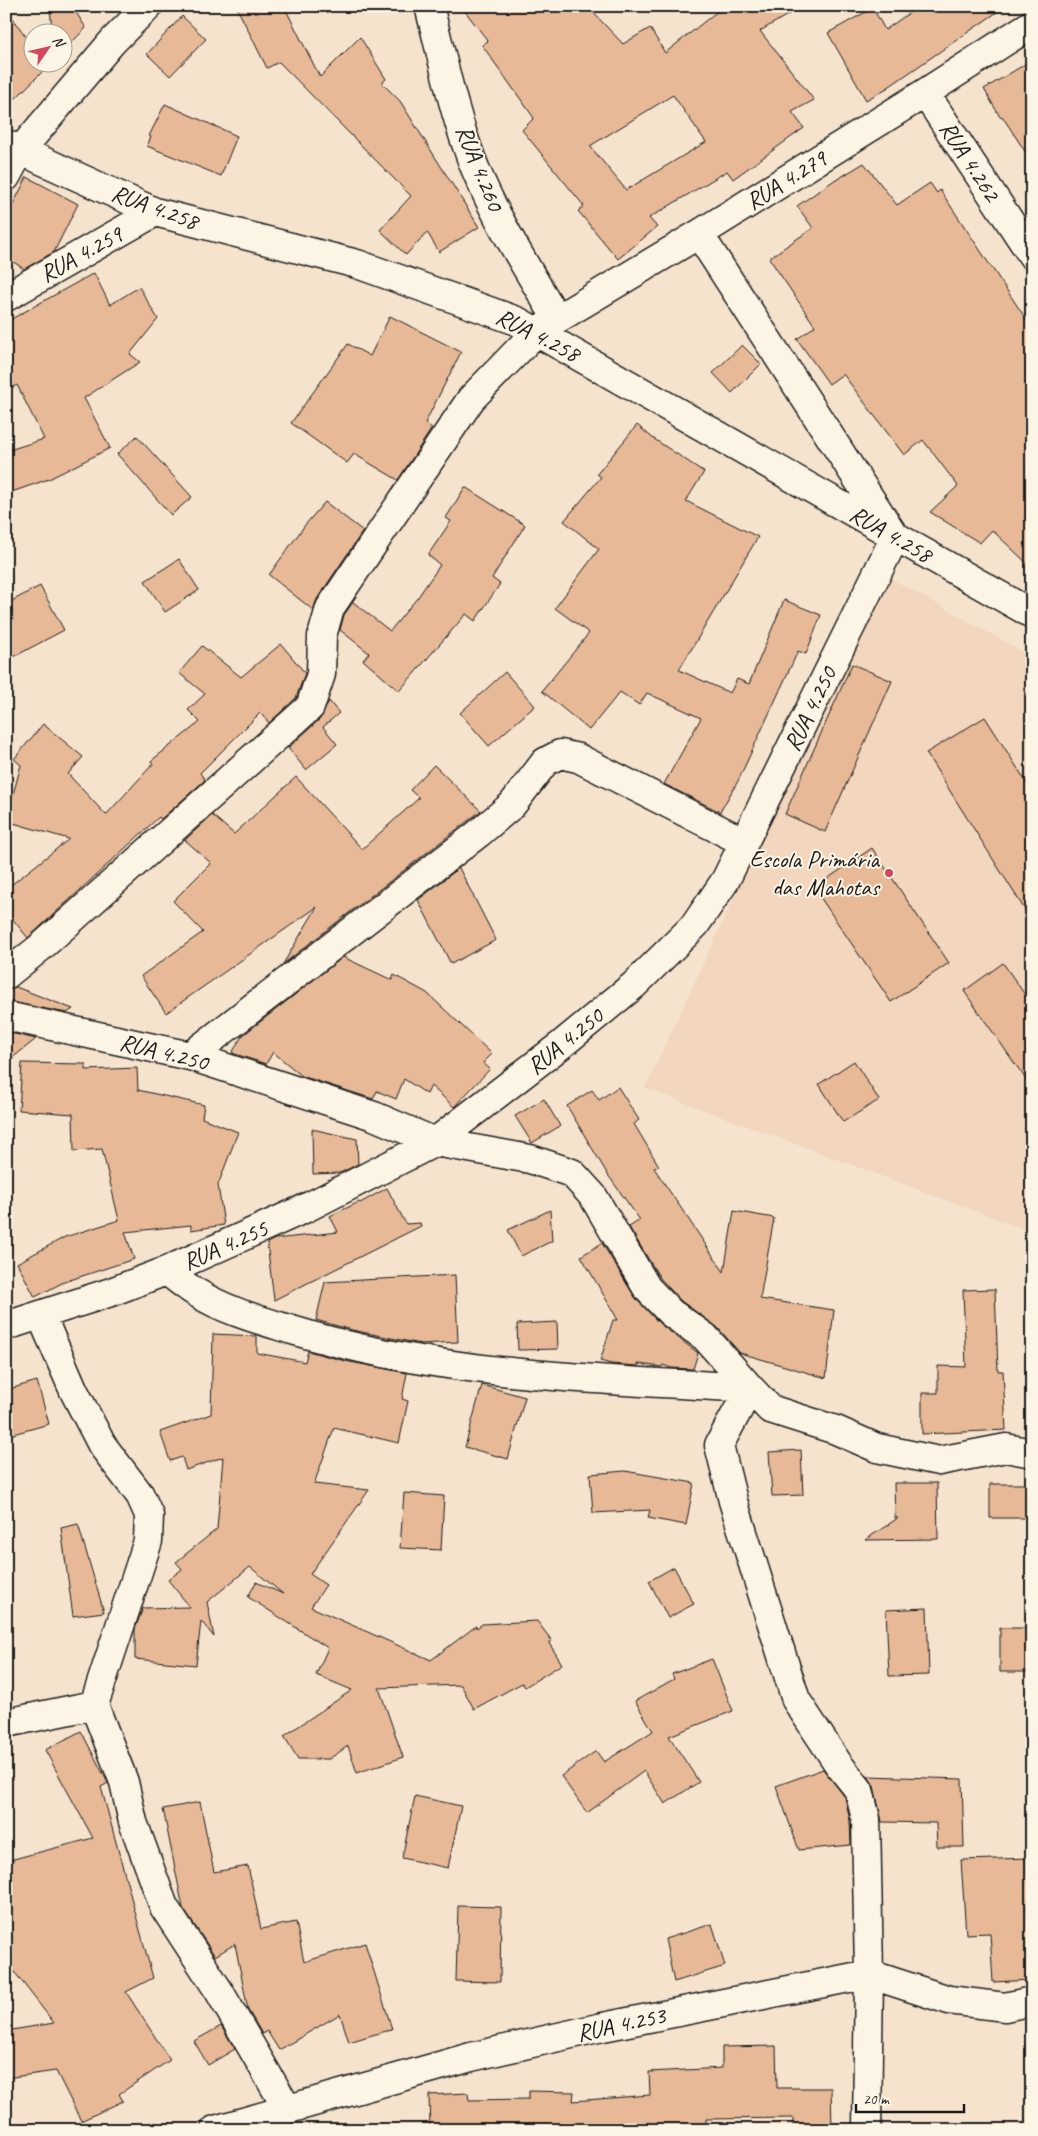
<svg xmlns="http://www.w3.org/2000/svg" width="1038" height="2136" font-family="Caveat,sans-serif">
<style>
.built{fill:#f2d6be}
.building{fill:#e7b997;stroke:#1c1c1c;fill-rule:evenodd}
.lines{fill:none;stroke-linecap:round;stroke-linejoin:round}
.street-casing{stroke:#1c1c1c;stroke-width:31}
.street{stroke:#fcf5e5;stroke-width:28}
.poi-dot{fill:#d1495b;stroke:#fcf5e5;stroke-width:2}
.labels{text-anchor:middle;dominant-baseline:central;stroke-width:4;stroke-linejoin:round;paint-order:stroke}
.street-label{font-size:24px;fill:#1c1c1c;stroke:#fcf5e5}
.poi-label{font-size:24px;fill:#1c1c1c;stroke:#fcf5e5;text-anchor:end}
</style>
<rect width="100%" height="100%" fill="#f6e3ce"/>
<filter id="ink" filterUnits="userSpaceOnUse"><feTurbulence type="fractalNoise" baseFrequency=".02" numOctaves="2"/><feDisplacementMap in="SourceGraphic" scale="10" xChannelSelector="R" yChannelSelector="G"/><feConvolveMatrix kernelMatrix="1 2 1 2 8 2 1 2 1" color-interpolation-filters="sRGB"/></filter>
<g filter="url(#ink)">
<path class="built" d="M885 575 1032 657V1232L645 1088Z"/>
<path class="building" d="M50 6H72L86 28 62 52V32H52Z
M236 6H284L320 77 360 37 386 79 382 83 400 101 479 227 439 252 427 232 406 255 380 230 411 196 279 62 267 68Z
M461 6H587L623 44 650 28 665 53 724 6H803L760 31 814 100 792 112 804 128 733 179 727 171 649 218 657 227 618 259 578 211 584 206 522 130 534 118 482 45 488 41ZM673 95 706 142 626 190 590 146Z
M919 6H1006L887 88 866 100 828 33 873 8 885 30Z
M6 9 32 45V62H45L48 66 6 108Z
M182 16 206 39 170 76 147 54Z
M1032 60V162L1002 116 1000 117 984 89Z
M165 104 237 136 221 176 147 146 151 137 149 136Z
M864 163 897 205 930 183 937 193 940 190 1032 328V568L992 530 980 543 930 512 958 486 923 440 904 455 843 374 829 384 797 339 815 326 769 258 813 228 797 206 836 179V180Z
M27 177 78 204 54 252 24 269 6 257V218Z
M94 273 110 305 139 287 158 319 130 354 140 362 84 398 110 448 49 479 6 494V451L44 439 17 385 6 391V322Z
M390 316 461 352 425 423 432 428 398 480 354 454 347 463 291 423 348 344 370 356Z
M742 345 761 364 732 393 713 373Z
M637 425 654 439 704 472 686 501 758 537 679 670 730 693 737 679 749 684 784 600 821 615 806 654 798 651 738 781 720 812 664 784 701 718 647 693 639 705 620 692 589 730 542 691 589 633 555 608 599 549 564 521 601 477 597 474Z
M137 436 192 497 171 515 117 454Z
M465 487 525 525 492 578 500 584 475 621 466 614 399 691 363 660 369 653 340 630 344 615 353 602 390 631 418 597 440 565 428 555 451 521 446 518Z
M325 502 363 531 317 599 313 610 269 575 305 525Z
M179 559 199 590 165 612 145 581Z
M40 586 64 630 6 661V604Z
M281 644 305 673 296 698 269 723 260 713 200 773 205 780 161 819 159 817 28 938 6 911V889L69 839 6 821 21 765 14 759 43 724 83 757 68 774 106 815 153 764 151 761 200 722 188 710 205 694 179 673 202 646 241 677Z
M852 664 892 681 825 832 785 814Z
M505 672 535 706 489 746 460 713Z
M329 701 339 713 323 727 337 744 306 770 288 748 320 719Z
M985 717 1032 791V921L926 753Z
M434 765 481 811 478 813 283 964 317 907 166 1013 141 976 203 932 173 901 211 863 185 840 212 815 234 834 296 777 362 849 419 798 410 790Z
M872 848 949 963 891 1002 814 888Z
M459 868 496 940 451 964 418 900Z
M343 957 392 980 394 975 427 993 492 1054 483 1063 490 1069 454 1107 431 1086 427 1094 404 1079 396 1099 377 1091 373 1099 302 1076 273 1052 266 1064 232 1053 242 1036Z
M1003 963 1032 1005V1088L964 991Z
M16 987 73 1009 67 1013 6 1001V990Z
M6 1032 36 1039 6 1063Z
M854 1061 879 1100 843 1122 819 1084Z
M22 1063 86 1064V1070L137 1068 138 1090 204 1105 202 1118 238 1132 218 1185 224 1225 191 1230V1225L125 1232 134 1259 64 1282 35 1297 17 1263 65 1237 119 1220 102 1149 74 1151 73 1114 19 1110Z
M618 1087 639 1120 634 1124 659 1166 654 1168 724 1272 734 1211 774 1218 760 1299 834 1310 826 1378 740 1353 717 1327 681 1301 660 1278 629 1227 640 1220 608 1175 567 1106 592 1090 599 1100Z
M544 1099 560 1126 532 1143 515 1116Z
M312 1129 357 1139 358 1164 340 1173 313 1174Z
M387 1188 406 1224 420 1223 421 1226 274 1300 267 1243 275 1239 338 1232 330 1216 359 1202 360 1203Z
M550 1210 552 1241 521 1256 508 1230Z
M602 1243 636 1299 660 1324 698 1353 693 1369 671 1368 663 1365 662 1367 638 1364V1366L611 1364 600 1361 613 1320H618L581 1256Z
M455 1275 458 1342 421 1344 352 1330 316 1320 325 1282Z
M995 1289 998 1371H1003L1006 1430 922 1434V1393H938V1366L966 1367 963 1290Z
M557 1322 558 1349 518 1350 517 1324Z
M213 1334 257 1336V1353L305 1362 308 1351 345 1361 407 1373 402 1399 408 1401 399 1443 334 1428 314 1484 369 1490 310 1574 326 1585 311 1607 431 1660 476 1626 477 1628 482 1624 537 1621 552 1641 549 1643 562 1664 525 1687 522 1683 474 1709 461 1685 379 1688 403 1757 357 1773 348 1746 329 1759H298L284 1736 352 1690 316 1675 328 1648 248 1597 256 1582 283 1594 250 1567 207 1602 214 1637 201 1621 196 1665 135 1659V1629L143 1608 190 1607 168 1580 182 1569 176 1562 217 1529 223 1457 186 1470 182 1457 170 1461 160 1432 211 1414Z
M37 1381 49 1424 6 1436V1390Z
M482 1385 525 1397 508 1459 465 1447Z
M801 1450 803 1495 772 1496 769 1452Z
M625 1471 694 1483 686 1525 648 1518 650 1510 593 1513 590 1474Z
M894 1483H937L938 1539 865 1540 898 1518H895Z
M990 1484H1032V1518H990Z
M404 1493 444 1496 441 1550 400 1548Z
M78 1524 104 1612 73 1616 61 1528Z
M674 1567 694 1604 668 1618 649 1581Z
M927 1608 929 1675 889 1676 886 1610Z
M1000 1628H1032V1672H1000Z
M712 1659 733 1711 669 1736 699 1782 665 1804 644 1771 587 1813 561 1776 596 1751 604 1762 653 1731 635 1701 674 1679 672 1674Z
M81 1731 108 1783 101 1787 153 1978 126 1992 170 2060 119 2094 123 2101 81 2121 56 2071 6 2078V2031L54 2023 6 1961V1861L93 1838 45 1750Z
M823 1769 845 1797 850 1821 851 1845 799 1850 776 1786Z
M868 1776 962 1779 964 1847H937L936 1823 882 1822 874 1786Z
M415 1796 461 1806 448 1868 402 1858Z
M200 1802 214 1872 248 1866 261 1929 296 1922 304 1962 365 1943 392 2029 349 2042 340 2014 279 2050 267 2031 262 2034 248 2010 235 1944 215 1956 183 1908 163 1809Z
M1032 1858V1897H1029V1906H1027L1032 1980 993 1982 990 1933 966 1934 961 1860Z
M458 1906 501 1907 500 1982 456 1981Z
M712 1924 725 1966 674 1982 665 1939Z
M221 2026 235 2049 208 2065 194 2041Z
M776 2046 777 2088H831L832 2130H793V2118L706 2119V2130H430L429 2095 468 2093 469 2100 529 2099V2091L574 2092 573 2101 650 2095 649 2072 722 2068V2047Z"/>
<g class="lines">
<g class="street-casing">
<path id="street" d="M429 6C443 60 454 116 475 168 497 221 528 270 557 319
M925 93 1032 255
M6 144 155 212 357 264 517 321 1032 614
M6 177 20 151 113 41 148 6
M6 297 155 212
M6 975 42 946 310 707 321 674 322 636 330 608 471 399 537 331 699 234 925 93 1032 24
M6 1016 190 1056 374 1116 435 1142 530 1159 572 1173 593 1196 647 1288 671 1313 705 1337 750 1388 719 1445 733 1501 796 1700 839 1765 859 1790 866 1819 869 1974 867 2130
M190 1056 479 833 512 805 545 762 560 754 578 758 744 842
M166 1271C177 1278 186 1287 197 1293 226 1311 260 1320 292 1330 440 1376 597 1379 750 1388L770 1409 836 1430 877 1448 939 1461 1006 1448 1032 1453
M41 1315 74 1391 102 1445 140 1495 149 1515 148 1541 94 1705 124 1782 133 1822 164 1907 219 1991 288 2110
M6 1326 111 1292 166 1271 306 1208 435 1142 561 1045 634 985 695 925 725 881 895 537 699 234
M6 1723 94 1705
M215 2130 471 2057 598 2028 869 1974 949 2000 1005 2007 1032 2001"/>
</g>
<use href="#street" class="street"/>
</g>
</g>
<circle class="poi-dot" cx="889" cy="873" r="5"/>
<g class="labels">
<g class="street-label">
<text transform="translate(970 161) rotate(57)">RUA 4.262</text>
<text transform="translate(480 168) rotate(68)">RUA 4.260</text>
<text transform="translate(786 180) rotate(-32)">RUA 4.279</text>
<text transform="translate(155 207) rotate(20)">RUA 4.258</text>
<text transform="translate(81 254) rotate(-29)">RUA 4.259</text>
<text transform="translate(538 335) rotate(27)">RUA 4.258</text>
<text transform="translate(891 534) rotate(30)">RUA 4.258</text>
<text transform="translate(810 709) rotate(-64)">RUA 4.250</text>
<text transform="translate(565 1041) rotate(-39)">RUA 4.250</text>
<text transform="translate(164 1052) rotate(14)">RUA 4.250</text>
<text transform="translate(225 1245) rotate(-24)">RUA 4.255</text>
<text transform="translate(621 2024) rotate(-12)">RUA 4.253</text>
</g>
<g class="poi-label">
<text x="879" y="859">Escola Primária<tspan x="879" dy="28">das Mahotas</tspan></text>
</g>
</g>
<rect width="1038" height="2136" fill="none" stroke="#fcf5e5" stroke-width="25"/>
<rect x="12" y="12" width="1013" height="2111" fill="none" stroke="#1c1c1c" stroke-width="2" filter="url(#ink)"/>
<g transform="translate(48 48) rotate(56)"><circle r="24" fill="#fcf5e5" stroke="#a29e95"/>
<path d="M0-4L9 19L0 12L-9 19Z" fill="#d1495b"/>
<text y="-8" font-size="14" font-weight="bold" text-anchor="middle" fill="#1c1c1c">N</text>
</g>
<path d="M856 2104v8h108v-8" fill="none" stroke="#1c1c1c" stroke-width="2.5"/>
<text x="863" y="2104" font-size="15" fill="#1c1c1c" stroke="#fcf5e5" stroke-width="4" paint-order="stroke">20 m</text>
</svg>
